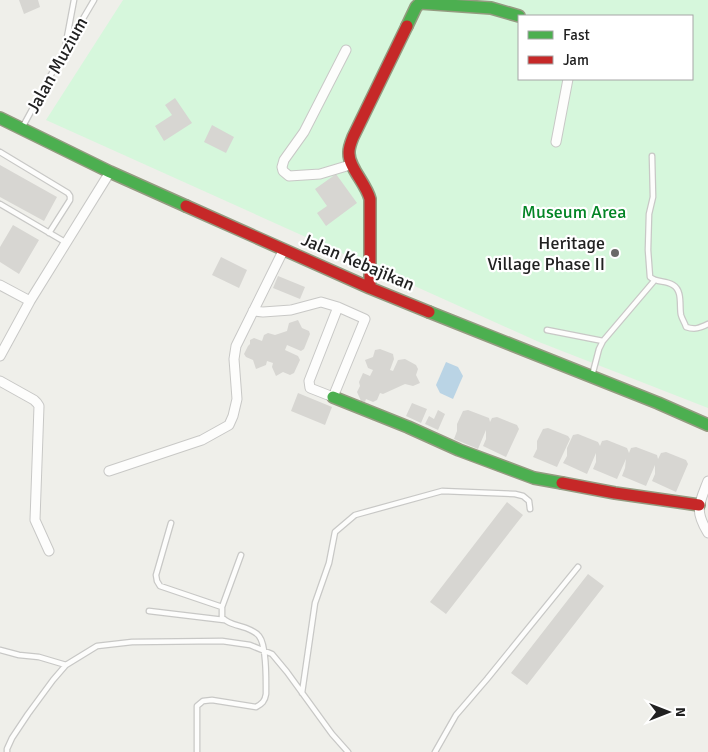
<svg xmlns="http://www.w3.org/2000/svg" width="708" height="752" font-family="Signika,sans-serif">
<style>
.park{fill:#d6f7dc;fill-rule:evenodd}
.water{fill:#bad4e5}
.building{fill:#d7d6d2}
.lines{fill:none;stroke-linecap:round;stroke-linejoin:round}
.lane-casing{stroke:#c8c8c6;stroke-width:7}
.street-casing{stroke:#c8c8c6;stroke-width:11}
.fast-casing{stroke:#949b80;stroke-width:14}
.jam-casing{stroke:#949b80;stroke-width:14}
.lane{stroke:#fdfdfc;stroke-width:4.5}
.street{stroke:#fdfdfc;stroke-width:9}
.fast{stroke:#4caf50;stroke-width:11}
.jam{stroke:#c62828;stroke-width:11}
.poi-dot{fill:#696967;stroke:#fff;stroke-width:2}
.labels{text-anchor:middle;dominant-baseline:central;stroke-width:4.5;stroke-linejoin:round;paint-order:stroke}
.street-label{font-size:18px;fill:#212121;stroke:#fff}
.park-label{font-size:18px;fill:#038525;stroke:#fff}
.poi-label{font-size:18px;fill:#212121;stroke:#fff;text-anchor:end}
</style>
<rect width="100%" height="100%" fill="#efefea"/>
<path class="park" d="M123 0H708V408L539 342 46 120ZM519 16H692V79H519Z"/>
<path class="water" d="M446 362 458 367 463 376 453 399 440 393 436 385Z"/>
<path class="building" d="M19 0H38L40 7 24 14Z
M175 98 192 123 164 141 155 126 172 115 165 105Z
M212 125 234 137 226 153 204 142Z
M0 165 57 197 44 221 0 197Z
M336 174 357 203 326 226 317 213 327 206 315 189Z
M13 225 39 240 19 274 0 262V247Z
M221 257 247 270 239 288 212 275Z
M278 276 305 287 300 299 273 288Z
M298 320 302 328 309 331 310 334 304 349 301 351 287 345 285 350 298 356 300 360 294 373 290 375 283 372 276 376 272 367 273 363 267 361 266 365 256 369 253 360 246 357 244 354 248 346 250 344V340L254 338 262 341 264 335 268 333 275 335 287 331 289 323Z
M380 349 393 354 394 359 390 370 393 371 398 360 405 359 416 365 418 369 416 375 420 383 413 386 405 384 383 394 380 393 377 400 373 402 366 399 365 402 361 401 357 392 360 386 359 382 363 373 370 376 373 370 368 368 365 360 373 357 375 350Z
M298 393 332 407 325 425 291 411Z
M412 403 427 409 421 423 406 416Z
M438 410 445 414 438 430 425 424 429 416 434 419Z
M468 410 489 418 490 422 492 418 497 417 517 425 519 429 506 457 483 446 486 439V430L478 449 454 439 457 431V424L463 411Z
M548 428 568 436 570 439 557 467 533 457 537 449V441L543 429Z
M578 434 598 442 600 446 602 441 607 440 627 448 629 453 631 448 636 447 657 455 658 459 661 453 666 452 686 460 688 464 676 492 652 481 655 474V465L646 486 622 476 625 468 626 459 617 479 593 469 596 462V453L587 474 563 463 567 456V448L573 435Z
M507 502 523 515 446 614 430 602Z
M588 574 604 586 527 685 511 673Z"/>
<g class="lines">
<g class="lane-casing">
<path id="lane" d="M65 48 74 0
M22 128 64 51 94 0
M0 152 68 193 70 196V200L49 233
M652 156 653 197 649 214 648 250 650 277C657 283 665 280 673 285 683 291 679 306 681 315 682 319 685 323 686 327 695 330 700 328 708 324
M0 204 65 242
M547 330 603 341 654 281
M592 376 599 349 603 341
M171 523 156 575 157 581 160 586 222 607
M149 611 224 620
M0 650 19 655 39 657 66 665
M302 693 315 603 329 563 335 532 355 515 442 491 515 494 523 496 529 501 530 509
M7 752V749L12 738 28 714 53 680 66 665 97 646 132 642 222 641 250 645 272 654 287 672 332 734 348 752
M197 752V706L203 701 212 700 256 707C262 704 265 701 266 694 266 681 267 646 259 636 256 632 251 630 246 628 238 625 227 624 222 617V607L241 555
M435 752 456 715 487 679 578 567"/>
</g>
<g class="street-casing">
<path id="street" d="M346 50 304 132 284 160 282 167 283 171 289 176 320 174 350 165
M556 142 568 79
M0 285 30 301
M253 311 263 312 291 310 321 302 338 307 365 319 333 397 310 388 309 381 338 307
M0 356 30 301 110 172
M0 381 34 400 37 403 39 406 35 520 49 551
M109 471 202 440 229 425 233 416 237 399 234 359 236 346 284 249
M708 481C699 504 694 510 708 533"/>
</g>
<g class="fast-casing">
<path id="fast" d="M407 26 416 7 420 3 491 8 519 16
M0 118 110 172 186 206
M429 312 658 403 708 425
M333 397 408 427 459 450 534 478 562 483"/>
</g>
<g class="jam-casing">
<path id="jam" d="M186 206 370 288 429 312
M370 288V199C366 183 348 167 349 152 349 147 351 142 353 137L407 26
M562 483 615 493 699 505"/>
</g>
<use href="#lane" class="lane"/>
<use href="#street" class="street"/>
<use href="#fast" class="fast"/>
<use href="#jam" class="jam"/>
</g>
<circle class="poi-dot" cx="615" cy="253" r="5"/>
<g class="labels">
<g class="street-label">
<text transform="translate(57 65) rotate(-61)">Jalan Muzium</text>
<text transform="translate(358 262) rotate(23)">Jalan Kebajikan</text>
</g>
<g class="park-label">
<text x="574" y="212">Museum Area</text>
</g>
<g class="poi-label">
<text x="605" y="243">Heritage<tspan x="605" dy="21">Village Phase II</tspan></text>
</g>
</g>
<rect x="518" y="15" width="175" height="65" fill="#ffffff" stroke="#a6a6a6"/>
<rect x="528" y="31" width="25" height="8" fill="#4caf50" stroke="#a6a6a6"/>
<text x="563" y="40" font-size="15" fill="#212121">Fast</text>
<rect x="528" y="56" width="25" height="8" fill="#c62828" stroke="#a6a6a6"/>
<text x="563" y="65" font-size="15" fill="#212121">Jam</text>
<g transform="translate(668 712) rotate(90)" stroke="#ffffff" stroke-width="4" paint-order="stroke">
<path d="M0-4L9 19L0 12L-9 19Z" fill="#212121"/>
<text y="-8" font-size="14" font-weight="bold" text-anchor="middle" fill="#212121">N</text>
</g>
</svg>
